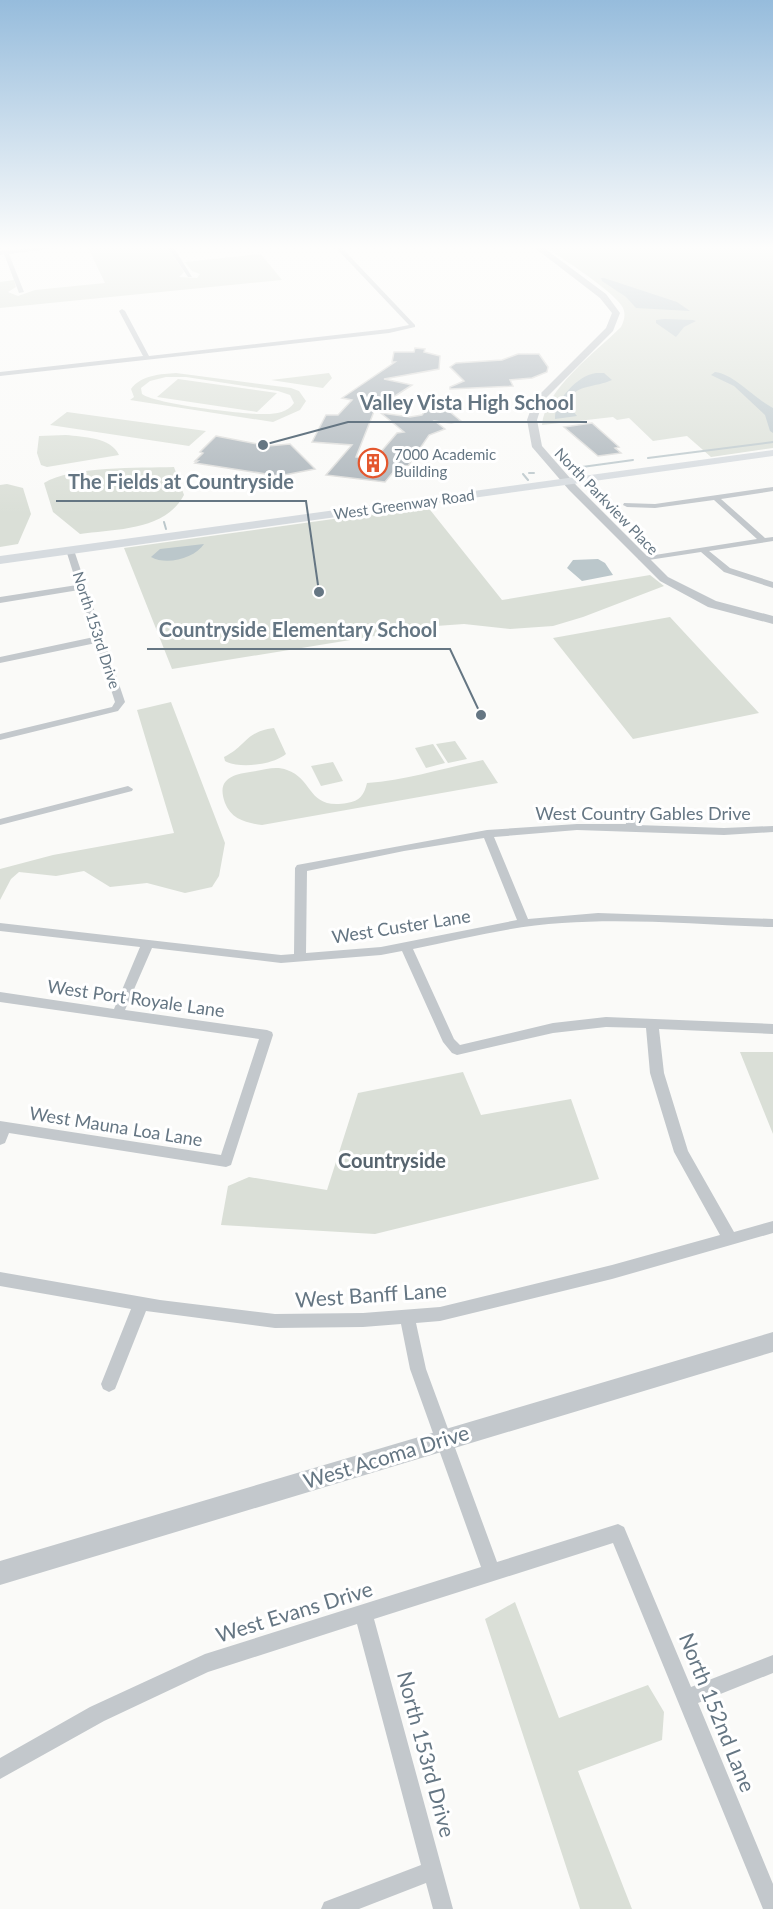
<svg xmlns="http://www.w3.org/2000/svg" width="773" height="1909" font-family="Lato,sans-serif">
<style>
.green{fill:#dadfd7;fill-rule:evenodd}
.water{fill:#bbc7cb}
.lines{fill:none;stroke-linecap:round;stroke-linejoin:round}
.stream{stroke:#bbc7cb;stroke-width:2}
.building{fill:#aab3b9;stroke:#dcdcda;stroke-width:1.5}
.minor{fill:#c3c8cc;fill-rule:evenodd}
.tertiary{fill:#c3c8cc;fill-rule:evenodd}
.secondary{fill:#d6dbdf;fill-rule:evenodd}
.labels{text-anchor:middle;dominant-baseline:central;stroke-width:6;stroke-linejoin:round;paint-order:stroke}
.far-poi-label{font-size:15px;fill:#657683;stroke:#fff;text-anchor:start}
.far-street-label{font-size:15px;fill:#657683;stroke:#fff}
.street-label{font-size:18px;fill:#657683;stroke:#fff}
.neighbourhood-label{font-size:20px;font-weight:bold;fill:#57646e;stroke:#fff}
.near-street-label{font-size:21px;fill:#657683;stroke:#fff}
.leader{fill:none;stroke:#657683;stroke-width:2}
.callout-dot{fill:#657683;stroke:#fff;stroke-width:2}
.callout-label{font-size:20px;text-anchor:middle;font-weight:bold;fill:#657683;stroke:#fff;stroke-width:6;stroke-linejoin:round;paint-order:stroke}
</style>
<rect width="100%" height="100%" fill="#fafaf8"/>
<path class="green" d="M88 248H168L184 272 179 277 197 278 200 274 192 271 185 262 261 254 282 280 0 308V282L14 280 16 287 8 292 18 296 35 290 105 283Z
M547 248H773V448L711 457 687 436 653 441 629 418 617 420 613 417 542 425C545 389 596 352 621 327 624 321 626 315 623 308 615 292 564 260 547 248Z
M176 373 291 388 299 391 306 401 300 410 273 422 130 400 134 397 131 389C141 375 161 374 176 373ZM166 377H186L278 391 290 395 294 403C288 412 276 414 266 414 247 415 155 404 142 394L141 388 150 381Z
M329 373 332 378 323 388 271 380Z
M178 379 277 393 257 412 157 397Z
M67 412 206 431 189 446 50 425Z
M66 435C83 437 111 437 119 455L47 467 41 465 37 453 39 436Z
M174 467 184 495C165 531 115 529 80 534L53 512 44 483C71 466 140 468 174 467Z
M7 484 23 488 31 514 18 544 0 547V485Z
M427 506 502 600 650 575 664 586 583 617 553 626 510 629 464 624 436 626 172 669 124 548Z
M670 617 759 713 633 739 553 638Z
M171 702 225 843 219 876 212 887 185 893 147 883 110 887 84 871 56 876 19 872 11 879 0 900V869L53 855 174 833 137 710Z
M274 728 286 754C273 765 239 769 225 761L224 757C247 746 244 732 274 728Z
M455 741 467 759 448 763 436 744Z
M433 744 445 763 426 768 415 748Z
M483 760 498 783 262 825C246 823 231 819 225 803 215 776 237 774 256 771 267 769 277 766 287 770 314 779 307 810 347 803 360 801 364 795 367 783 407 780 444 768 483 760Z
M333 762 343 781 321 786 311 766Z
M740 1052H773V1134Z
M463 1072 481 1115 571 1099 599 1179 375 1234 221 1225 228 1186 249 1177 327 1190 358 1093Z
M515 1602 559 1718 648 1685 664 1712 662 1740 578 1771 632 1909H580L485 1619Z"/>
<path class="water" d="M604 278 677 302 690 311 636 308 626 297 602 281 601 278Z
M664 319 693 320 696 321 684 327 676 337 656 323V320Z
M715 372C734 374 755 399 773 408V433L770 431 765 415 734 386 711 375Z
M596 373H604L612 380C595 388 578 383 566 402L577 416 555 419C554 401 578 375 596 373Z
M204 544C195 558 167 566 151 557L160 549Z
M598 559 605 563 613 575 582 581 567 568 573 560Z"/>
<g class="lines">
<path class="stream" d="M648 458 773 442
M582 467 633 460
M529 473H534
M523 474 528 480
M164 522 166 529"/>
</g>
<path class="building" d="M415 348 425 349 424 352 440 356 439 369 384 379 412 385 375 409 356 457 374 460 397 433 404 432 381 413 410 417 422 415 430 405 439 403 461 421 451 423 435 421 445 429 429 435 408 466 399 465 385 482 326 475 352 445 312 442 326 415H338L352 400 342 398 395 362H392L394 352H414Z
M518 354H539L548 367 547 372 532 378 510 380 513 386 450 389V387L464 381 450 367 456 363 502 360Z
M592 423 619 447 615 448 621 453 598 456 564 427Z
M216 436 268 446 290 444 315 469 279 476 195 463 198 461H195L203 453 200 452Z"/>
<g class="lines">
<path class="minor" d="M34 248H55L9 254 24 292 19 293 4 254 0 255V251Z
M168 248H174L192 277H188Z
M336 248H342L415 325V327L389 333 0 376V372L143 356 119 311 122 309 125 311 149 356 389 329 409 325Z
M773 487V491L721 499 765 538 773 537V541L709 551 730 568 773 582V588L724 572 701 552 642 561 638 559 642 557 757 539 714 500 655 508 627 507 623 505 624 503 655 504Z
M67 548 74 550 125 702 118 711 0 740V734L112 707 115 702 96 643 0 663V657L94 637 79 590 0 603V597L77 585 66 550Z
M128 786 133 789 132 791 0 825V819Z
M629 807 634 810 637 825 724 828 773 826V832L724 835 577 830 494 837 528 919 598 913 773 919V927C703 925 632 918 562 923 512 926 462 939 413 949L454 1039 460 1045 553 1023 606 1017 773 1024V1034L659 1029 664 1073 688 1151 734 1232 773 1221V1233L612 1279 440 1321 416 1323 426 1369 497 1562 618 1524 624 1527 691 1687 773 1655V1673L698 1703 773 1884V1909H763L613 1543 374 1619 453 1909H433L426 1883 359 1909H321L324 1902 421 1865 357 1624 208 1672 104 1721 0 1779V1758L90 1707 205 1654 481 1567 410 1369 401 1324 363 1327 275 1328 146 1311 115 1389 109 1392 103 1389 101 1384 131 1309 0 1286V1272L160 1300 275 1314 363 1313 440 1307 612 1265 720 1235 674 1152 650 1073 646 1028 606 1027 553 1033 457 1055 452 1053 443 1042 402 951 381 955 281 963 152 948 125 1010 267 1030 272 1032 273 1035 231 1165 226 1167 9 1133 5 1143 0 1145V1121L221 1155 259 1039 0 1002V992L114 1009 140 947 0 931V923L281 955 294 954 295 868 297 865 487 830 577 824H626L624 810ZM484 838 517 920 381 947 306 953 307 871 404 851Z"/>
<path class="tertiary" d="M535 248H544L606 294 620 313 613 331 543 401 537 420 542 446 577 486 668 577 716 601 773 616V624L708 607 660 581 569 490 532 447 527 420 534 400 606 328 612 313 600 298Z
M773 1332V1352L0 1585V1561Z"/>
<path class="secondary" d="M773 450V456L0 564V556Z"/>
</g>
<linearGradient id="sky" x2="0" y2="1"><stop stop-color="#96bcdc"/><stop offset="0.48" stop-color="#fdfdfc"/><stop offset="1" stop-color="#fdfdfc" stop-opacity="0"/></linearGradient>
<rect width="773" height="515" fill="url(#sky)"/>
<defs>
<g id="building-ring" transform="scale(1.5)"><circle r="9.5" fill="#fff" stroke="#e4572e" stroke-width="1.5"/><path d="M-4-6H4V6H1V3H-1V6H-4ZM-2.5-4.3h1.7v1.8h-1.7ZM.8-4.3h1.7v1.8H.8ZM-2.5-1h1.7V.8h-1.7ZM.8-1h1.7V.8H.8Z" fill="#e4572e"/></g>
</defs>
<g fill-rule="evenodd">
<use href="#building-ring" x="373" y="463"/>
</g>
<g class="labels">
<g class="far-poi-label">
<text x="394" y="454">7000 Academic<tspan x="394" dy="17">Building</tspan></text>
</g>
<g class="far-street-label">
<text transform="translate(607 501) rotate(46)">North Parkview Place</text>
<text transform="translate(404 504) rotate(-8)">West Greenway Road</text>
<text transform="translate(97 630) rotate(72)">North 153rd Drive</text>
</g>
<g class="street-label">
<text x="643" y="813">West Country Gables Drive</text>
<text transform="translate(401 926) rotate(-9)">West Custer Lane</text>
<text transform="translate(136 998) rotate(8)">West Port Royale Lane</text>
<text transform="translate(116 1126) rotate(9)">West Mauna Loa Lane</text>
</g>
<g class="neighbourhood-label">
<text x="392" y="1160">Countryside</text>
</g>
<g class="near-street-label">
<text transform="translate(371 1294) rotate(-4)">West Banff Lane</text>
<text transform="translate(386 1456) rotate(-17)">West Acoma Drive</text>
<text transform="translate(294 1611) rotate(-17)">West Evans Drive</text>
<text transform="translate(718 1712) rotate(68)">North 152nd Lane</text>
<text transform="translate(427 1754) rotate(75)">North 153rd Drive</text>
</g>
</g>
<path class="leader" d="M263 445L348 422H587M319 592L306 501H56M481 715L450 649H147"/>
<g class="callout-dot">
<circle cx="263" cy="445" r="6"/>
<circle cx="319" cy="592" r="6"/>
<circle cx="481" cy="715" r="6"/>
</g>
<g class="callout-label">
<text x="467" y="410">Valley Vista High School</text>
<text x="181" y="489">The Fields at Countryside</text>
<text x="298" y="637">Countryside Elementary School</text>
</g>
</svg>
